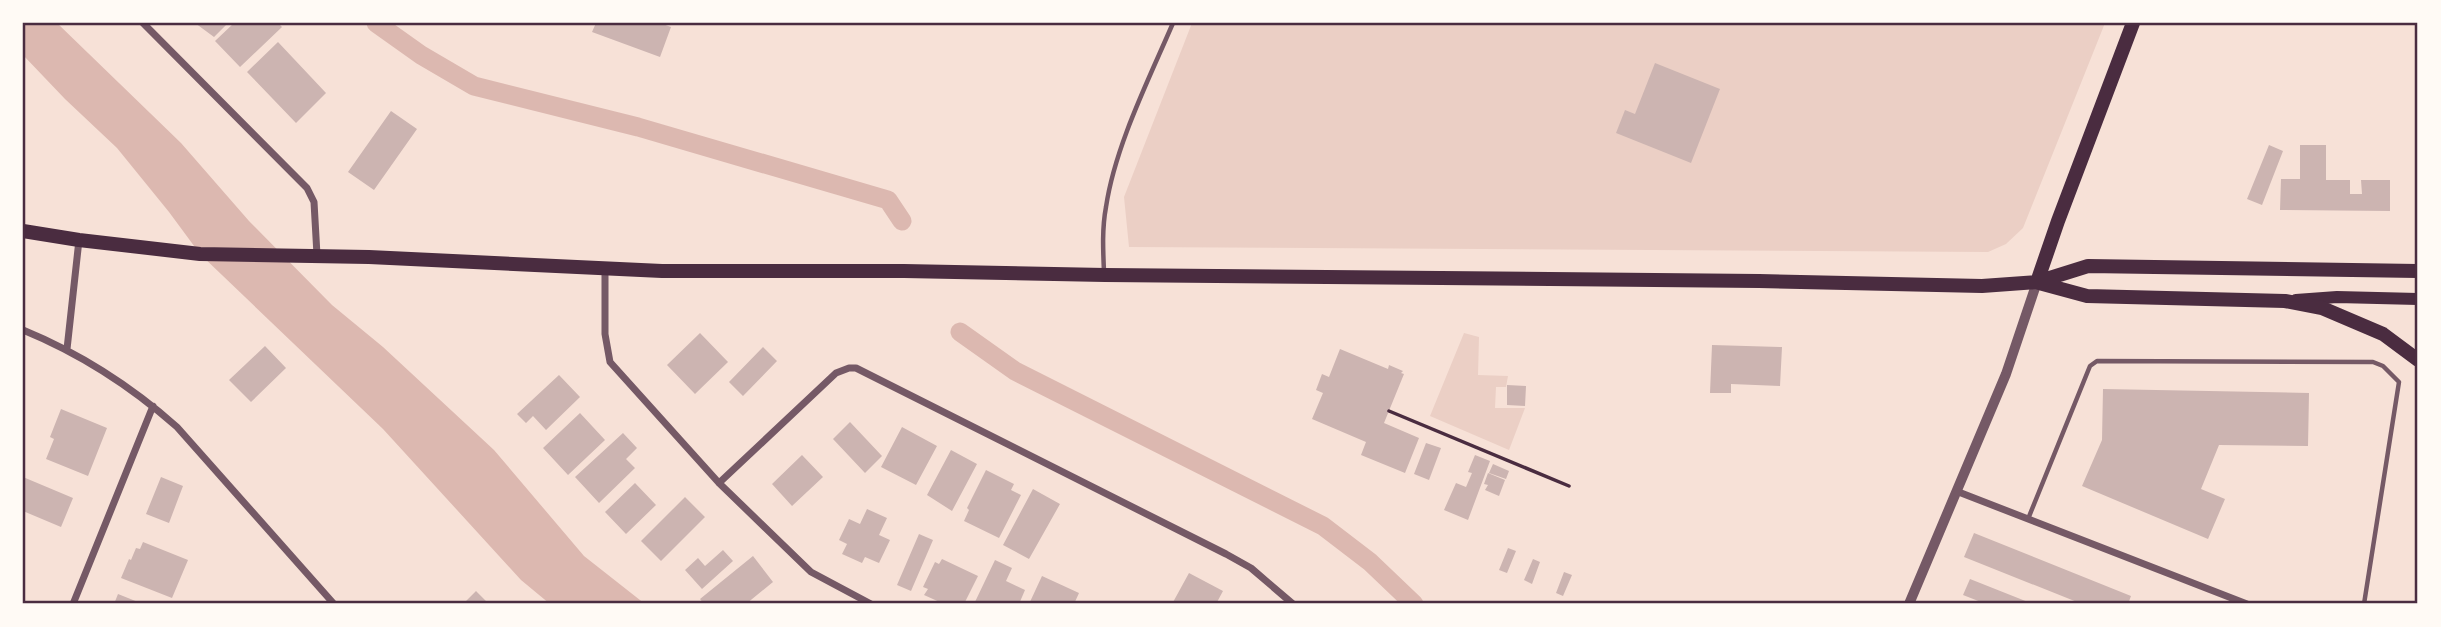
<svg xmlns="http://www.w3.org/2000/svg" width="2441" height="627" font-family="Poppins,sans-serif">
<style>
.green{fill:#ebcfc5}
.water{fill:#dcb8b0}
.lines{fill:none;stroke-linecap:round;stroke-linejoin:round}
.canal{stroke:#dcb8b0;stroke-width:19}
.building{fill:#ccb4b1}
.path{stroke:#4a2c40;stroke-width:3.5}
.service{stroke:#755966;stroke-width:4.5}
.minor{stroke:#755966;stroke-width:7}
.tertiary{stroke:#755966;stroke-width:10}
.secondary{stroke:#4a2c40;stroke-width:12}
.trunk{stroke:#4a2c40;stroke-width:14}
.neatline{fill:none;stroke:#4a2c40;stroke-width:2.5}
</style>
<rect width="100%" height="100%" fill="#f7e1d7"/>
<path class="green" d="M1192 23H2105L2023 228 2006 244 1988 252 1129 247 1124 197Z
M1464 333 1479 337 1478 375 1508 376 1506 387H1496L1495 408H1525L1509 450 1430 416Z"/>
<path class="water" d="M23 23H57L181 143 249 221 332 305 383 347 494 450 584 556 645 604H550L521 580 383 429 200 254 169 212 117 148 65 99 23 55Z"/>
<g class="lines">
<path class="canal" d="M376 23 421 55 474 86 638 127 888 200 902 221
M960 332 1015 371 1323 526 1370 562 1414 604"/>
</g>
<path class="building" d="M195 23H228L214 37Z
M234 23H278L282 27 240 67 215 41Z
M596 23H660L671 27 660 57 592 32Z
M278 42 326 93 296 123 247 72Z
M1655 63 1720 89 1691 163 1616 133 1625 110 1635 114Z
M391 111 417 129 374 190 348 172Z
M2269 145 2283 151 2262 205 2247 199Z
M2300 145H2326V180H2350V194H2362L2361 180H2390V211L2280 210 2281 179H2300Z
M700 333 728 362 695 394 667 365Z
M1712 345 1782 347 1780 386 1731 384V393H1710Z
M265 346 286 368 251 402 229 380Z
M763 347 777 361 743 396 729 382Z
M1340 349 1388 369 1389 365 1403 371 1401 373 1404 374 1384 423 1419 438 1405 473 1361 455 1366 442 1312 419 1323 393 1316 390 1322 374 1329 377Z
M559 375 580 397 546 430 533 416 526 423 517 414Z
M1507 385 1526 386 1525 406 1507 405Z
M2103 389 2309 393 2308 446 2219 445 2201 489 2225 499 2208 539 2082 486 2102 440Z
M61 409 107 428 88 476 46 459 54 439 50 437Z
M580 413 605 440 568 475 543 448Z
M850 422 882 456 865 473 833 439Z
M902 427 937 446 916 485 881 467Z
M623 433 637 448 626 459 635 468 599 503 575 477Z
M1426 443 1441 448 1429 480 1414 474Z
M951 450 977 464 952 511 927 495Z
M802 455 823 477 792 506 772 484Z
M1475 455 1490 461 1468 520 1444 510 1456 483 1466 487 1472 473 1468 472Z
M1493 464 1509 471 1506 479 1489 473Z
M986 470 1014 484 1011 490 1021 495 999 538 964 521 969 510 967 508Z
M1488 473 1505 480 1499 496 1485 490 1488 485 1484 484Z
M23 477 73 498 61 527 23 511Z
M161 477 183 486 169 523 146 514Z
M635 483 656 505 626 534 605 512Z
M1033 489 1060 504 1029 559 1003 545Z
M685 497 705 517 661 561 641 541Z
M867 509 887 518 879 535 890 540 879 563 865 557 862 563 842 554 847 544 839 540 849 519 860 524Z
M1974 533 2131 596 2128 604H2082L1964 557Z
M919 534 933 540 911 591 897 585Z
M143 542 188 560 172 598 121 578 129 559 131 560 136 548 140 549Z
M1508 548 1516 551 1507 573 1499 570Z
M723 550 733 561 702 589 685 570 698 558 705 566Z
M753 556 773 582 746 604H704L700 599Z
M942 559 978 576 964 604H944L924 595 928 589 923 587 935 562 939 564Z
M1533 559 1540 562 1532 584 1524 580Z
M995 560 1012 568 1006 581 1025 590 1019 604H974Z
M1564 572 1572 575 1563 596 1556 593Z
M1189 573 1223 591 1216 604H1172Z
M1042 576 1079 593 1074 604H1029Z
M1970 579 2033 604H1986L1963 595Z
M476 591 489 604H463Z
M118 594 143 604H114Z"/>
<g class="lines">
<path class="path" d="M1389 411 1569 486"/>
<path class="service" d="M1104 272C1103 250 1102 228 1106 207 1115 146 1149 79 1173 23
M2028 519 2090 366 2097 361 2373 362 2383 366 2399 382 2364 604"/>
<path class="minor" d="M143 23 307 188 314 202 317 255
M605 269V334L610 362 719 483 811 572 871 604
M23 330C79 353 132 387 177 427L334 604
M67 349 79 240
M719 483 836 373 849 368H856L1226 554 1251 568 1293 604
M1956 491 2247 604
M73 604 153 406"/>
<path class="tertiary" d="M1909 604 2006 374 2037 282"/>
<path class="secondary" d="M2296 300 2337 297 2418 299"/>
<path class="trunk" d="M23 231 79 240 200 254 369 257 662 271H904L1105 275 1759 281 1982 286 2037 282 2088 266 2418 271
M2037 282 2058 221 2133 23
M2039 283 2087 296 2285 301 2322 308 2383 334 2418 360"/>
</g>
<rect width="2441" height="627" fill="none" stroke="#fffaf5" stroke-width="49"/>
<rect x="24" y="24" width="2392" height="578" class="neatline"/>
</svg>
